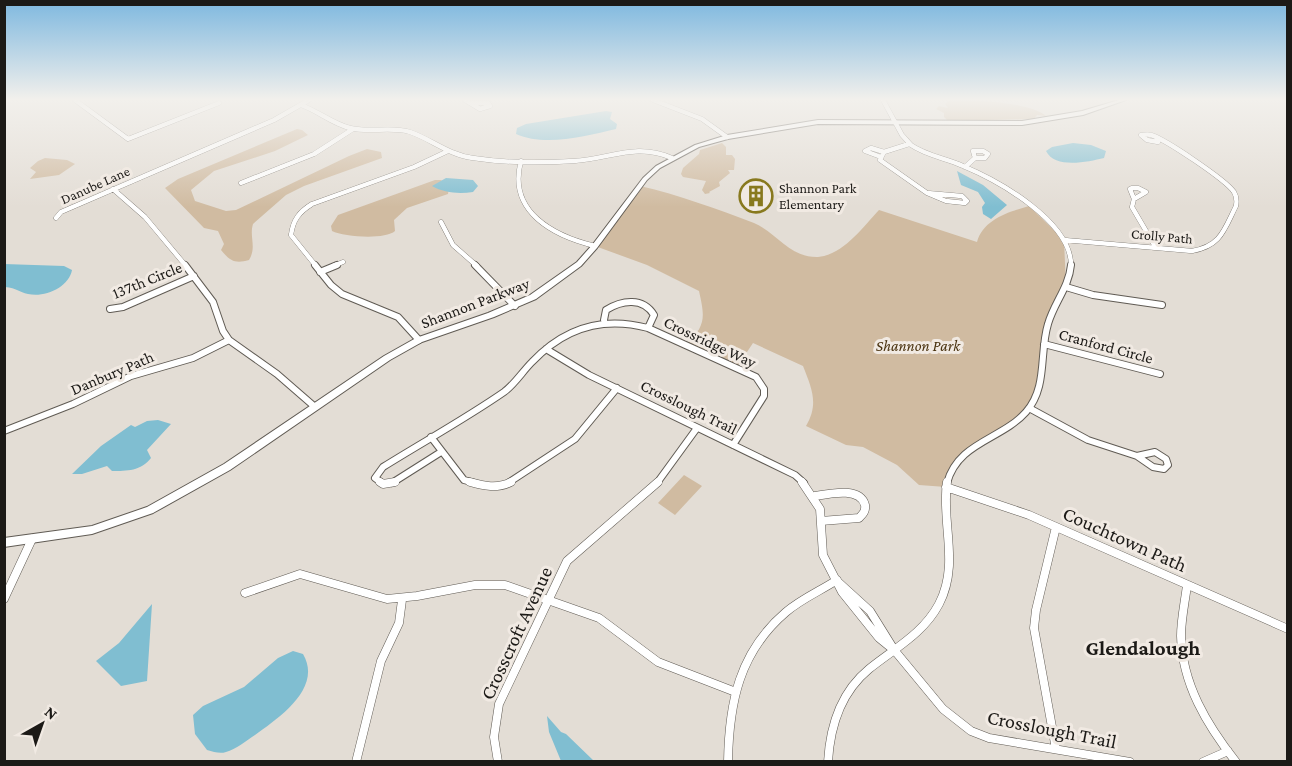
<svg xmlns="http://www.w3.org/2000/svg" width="1292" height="766" font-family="'Crimson Pro',serif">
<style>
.green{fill:#d0bba1}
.water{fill:#80bed1}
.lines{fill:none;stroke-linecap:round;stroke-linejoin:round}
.street-far2-casing{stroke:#605b54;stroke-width:5}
.street-far1-casing{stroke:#605b54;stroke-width:8}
.street-casing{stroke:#605b54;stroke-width:9}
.secondary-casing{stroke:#605b54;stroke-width:2}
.street-far2{stroke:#fff;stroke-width:4.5}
.street-far1{stroke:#fff;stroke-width:6}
.street{stroke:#fff;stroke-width:8}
.secondary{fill:#fff;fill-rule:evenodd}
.labels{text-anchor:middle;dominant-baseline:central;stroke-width:6;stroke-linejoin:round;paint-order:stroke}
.far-street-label{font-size:14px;fill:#1c1a17;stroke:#f1eae3}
.far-poi-label{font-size:14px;fill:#1c1a17;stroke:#f1eae3;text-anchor:start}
.street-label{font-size:16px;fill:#1c1a17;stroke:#f1eae3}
.park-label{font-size:16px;font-style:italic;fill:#49320f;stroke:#f1eae3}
.near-street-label{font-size:20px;fill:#1c1a17;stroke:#f1eae3}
.near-neighbourhood-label{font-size:21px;font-weight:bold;fill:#1c1a17;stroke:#f1eae3}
</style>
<rect width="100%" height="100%" fill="#e3ddd5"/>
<path class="green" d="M950 100C973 100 1031 102 1046 116L1037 115 1034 119 948 121 944 117V113L936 109 939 106 948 108 945 104Z
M297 129 302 130 308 135 275 151 214 171 191 190 195 201 226 211 236 210 349 156 367 149 381 152 382 158 304 186 286 195 253 224C249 237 257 247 249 260 235 264 230 261 221 250L224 244 218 231 204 228 165 188 178 179Z
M722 143 726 147V155H732L735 159 734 170H728L730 173 719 182 720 186 709 192 710 193 705 194 702 190 706 181 683 177 681 174 683 168 699 154 700 150Z
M45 158 67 160 75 164 59 175 30 179 36 172 30 168 38 161Z
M435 180H441L449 187 448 194 407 208 394 220 395 231C385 240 344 237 332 231L331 226 338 215Z
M640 186C679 195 717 209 754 223 777 233 790 258 818 257 843 255 863 227 879 210L977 242C983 220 1008 212 1029 206L1064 240 1066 287 1050 316 1041 382 1029 408 1013 423 964 453 946 487 919 485 897 465 863 447 846 445 806 426C819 404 812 389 803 366L753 343 737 367 686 345C706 325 705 318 699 291L647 265 595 246Z
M684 475 702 486 675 515 658 503Z"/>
<path class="water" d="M606 111 612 112 610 119 617 124 616 129C586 136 545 147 516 134L517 128 526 124Z
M1073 143 1091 145 1106 151 1104 158C1087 162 1055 169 1046 151L1052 147Z
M957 171 983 185 1007 205 991 219 983 214 982 207 985 203 978 192 961 185Z
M446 178 473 180 478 186 473 192C459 194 444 193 432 186Z
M4 264 64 266 72 270C69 287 45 298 28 294 19 292 17 288 5 287Z
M158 420 171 424 147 450 151 458C141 471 127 471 112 471L107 466 82 474H72L101 446 131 425 135 427 147 421Z
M152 604 147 681 121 686 96 661 119 643Z
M293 651 303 654C323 688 279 718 255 735 246 741 236 749 226 752 220 754 214 752 207 750L195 734 193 715 203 706 244 687 278 658Z
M547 716 561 732 566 734 594 761H561L549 732Z"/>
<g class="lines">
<g class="street-far2-casing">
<path id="street-far2" d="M75 100 128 139 219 103
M465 100 480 109 490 106 488 103H473
M653 100 702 119 727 137
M883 100 902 135 911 145C927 156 946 158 963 166 999 181 1072 222 1071 266
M301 105C318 111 333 124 350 128 369 133 392 126 410 132 431 139 449 155 473 158 505 163 541 163 574 161 610 159 636 142 672 158
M909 144 884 152 880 160 927 193
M973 151H983L988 154 985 158H975Z
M881 157 865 151 871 148 884 152
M521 161C507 212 554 236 595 246
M965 167 975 158
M241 183 314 154 353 129
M1132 188H1138L1146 192 1134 199 1130 189Z
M113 189 145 217 186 266
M927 193 962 196 967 201 965 203 946 201Z
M1134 199 1132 207 1156 248
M56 218 61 212 274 120 309 100
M441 222 453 245 477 266
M1064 240 1192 251C1221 246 1224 230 1236 206 1237 201 1237 197 1234 192 1226 180 1165 139 1151 135 1148 134 1144 135 1141 135L1147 140 1158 142
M316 266 291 235C293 220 299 212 312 204L414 167 448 151
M333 266 343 262"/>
</g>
<g class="street-far1-casing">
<path id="street-far1" d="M185 265 213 302 223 331 229 340 277 374 315 407
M315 265 331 285 342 294 398 317 419 340
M475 265 515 306
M320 272 337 265
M1066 287 1093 295 1162 305
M110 309 123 307 194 276
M604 320 606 310C622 300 643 297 654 315L648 328
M1044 344 1160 374
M546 349 589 375 795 475 804 483
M1029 408 1088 440 1137 456
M4 431 73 404 131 376 193 358 229 340
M431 437 464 480 475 483
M1155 452 1166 459 1168 465 1164 469 1153 467 1137 456Z
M382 483 375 478 383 467C423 442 465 419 504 392 515 384 522 372 532 362 564 328 603 316 648 328L756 377 764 389V396L733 445
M392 483 441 452
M508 483 575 439 617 388
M657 483 697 428
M947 483C958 442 1001 440 1026 412 1048 387 1039 353 1048 324 1054 303 1069 287 1071 265"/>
</g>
<g class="street-casing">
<path id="street" d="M380 482 383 484 395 482
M470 482C484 486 497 489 511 482
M802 482 820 509 823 555 842 592 879 638 895 651 943 709 971 731 989 738 1130 762
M946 487 1029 515 1288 629
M815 496C828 494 860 486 865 505 866 511 863 514 859 518L821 521
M1056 527 1036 610 1034 628 1056 749
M837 581 870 611 893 648
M1187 585C1185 602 1181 619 1181 636 1182 684 1207 725 1236 762
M245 593 300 574 387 599 417 596 475 585H505L599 618 658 662 733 691
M4 599 32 539
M356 762 381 661 399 623 402 600
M498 762 494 737 499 704 567 561 658 482
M728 762C729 703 739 652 786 612 801 599 820 591 837 580
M828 762C830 726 841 692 869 669 895 648 923 634 939 604 960 564 941 523 947 482
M1203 762 1228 751"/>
</g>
<g class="secondary-casing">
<path id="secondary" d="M1119 100H1126L1083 115 1022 125 818 124 728 139 699 147 660 168 647 180 597 248 581 266 536 299 494 317 422 342 390 360 230 470 153 513 92 534 4 547V538L92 526 147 507 224 464 384 356 416 338 488 313 530 295 577 262 593 244 643 178 656 166 695 145 727 135 818 120 1022 121 1082 111Z"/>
</g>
<use href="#street-far2" class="street-far2"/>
<use href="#street-far1" class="street-far1"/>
<use href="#street" class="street"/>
<use href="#secondary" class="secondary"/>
</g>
<linearGradient id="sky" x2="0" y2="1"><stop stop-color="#7eb8df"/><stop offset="0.48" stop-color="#f2f0ec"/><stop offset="1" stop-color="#f2f0ec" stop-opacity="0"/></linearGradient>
<rect width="1292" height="207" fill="url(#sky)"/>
<defs>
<g id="building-ring" transform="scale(1.725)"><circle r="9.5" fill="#f1eae3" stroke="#88791e" stroke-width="1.5"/><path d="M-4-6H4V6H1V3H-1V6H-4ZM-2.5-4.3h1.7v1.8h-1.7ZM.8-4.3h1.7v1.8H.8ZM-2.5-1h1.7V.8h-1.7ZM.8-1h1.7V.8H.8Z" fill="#88791e"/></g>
</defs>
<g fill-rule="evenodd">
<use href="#building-ring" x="756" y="196"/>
</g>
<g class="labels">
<g class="far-street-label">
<text transform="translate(95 185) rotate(-24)">Danube Lane</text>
<text transform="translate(1162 236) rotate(5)">Crolly Path</text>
</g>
<g class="far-poi-label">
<text x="779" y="188">Shannon Park<tspan x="779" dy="16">Elementary</tspan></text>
</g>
<g class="street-label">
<text transform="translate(147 280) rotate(-22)">137th Circle</text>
<text transform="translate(475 303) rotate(-21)">Shannon Parkway</text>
<text transform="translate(710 342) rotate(25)">Crossridge Way</text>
<text transform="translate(1106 346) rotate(15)">Cranford Circle</text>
<text transform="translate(112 373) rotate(-23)">Danbury Path</text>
<text transform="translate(689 407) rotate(26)">Crosslough Trail</text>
</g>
<g class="park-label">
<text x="918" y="345">Shannon Park</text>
</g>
<g class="near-street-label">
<text transform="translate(1125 539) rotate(24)">Couchtown Path</text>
<text transform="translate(516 633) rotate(-65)">Crosscroft Avenue</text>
<text transform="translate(1052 729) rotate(11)">Crosslough Trail</text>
</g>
<g class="near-neighbourhood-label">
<text x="1143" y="648">Glendalough</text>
</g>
</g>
<rect width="1292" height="766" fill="none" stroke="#1c1a17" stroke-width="12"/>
<g transform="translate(42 724) rotate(40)" stroke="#f1eae3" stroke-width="4.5" paint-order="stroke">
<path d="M0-4.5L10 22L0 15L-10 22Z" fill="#1c1a17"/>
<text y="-9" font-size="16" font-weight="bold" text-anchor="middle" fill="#1c1a17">N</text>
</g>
</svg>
